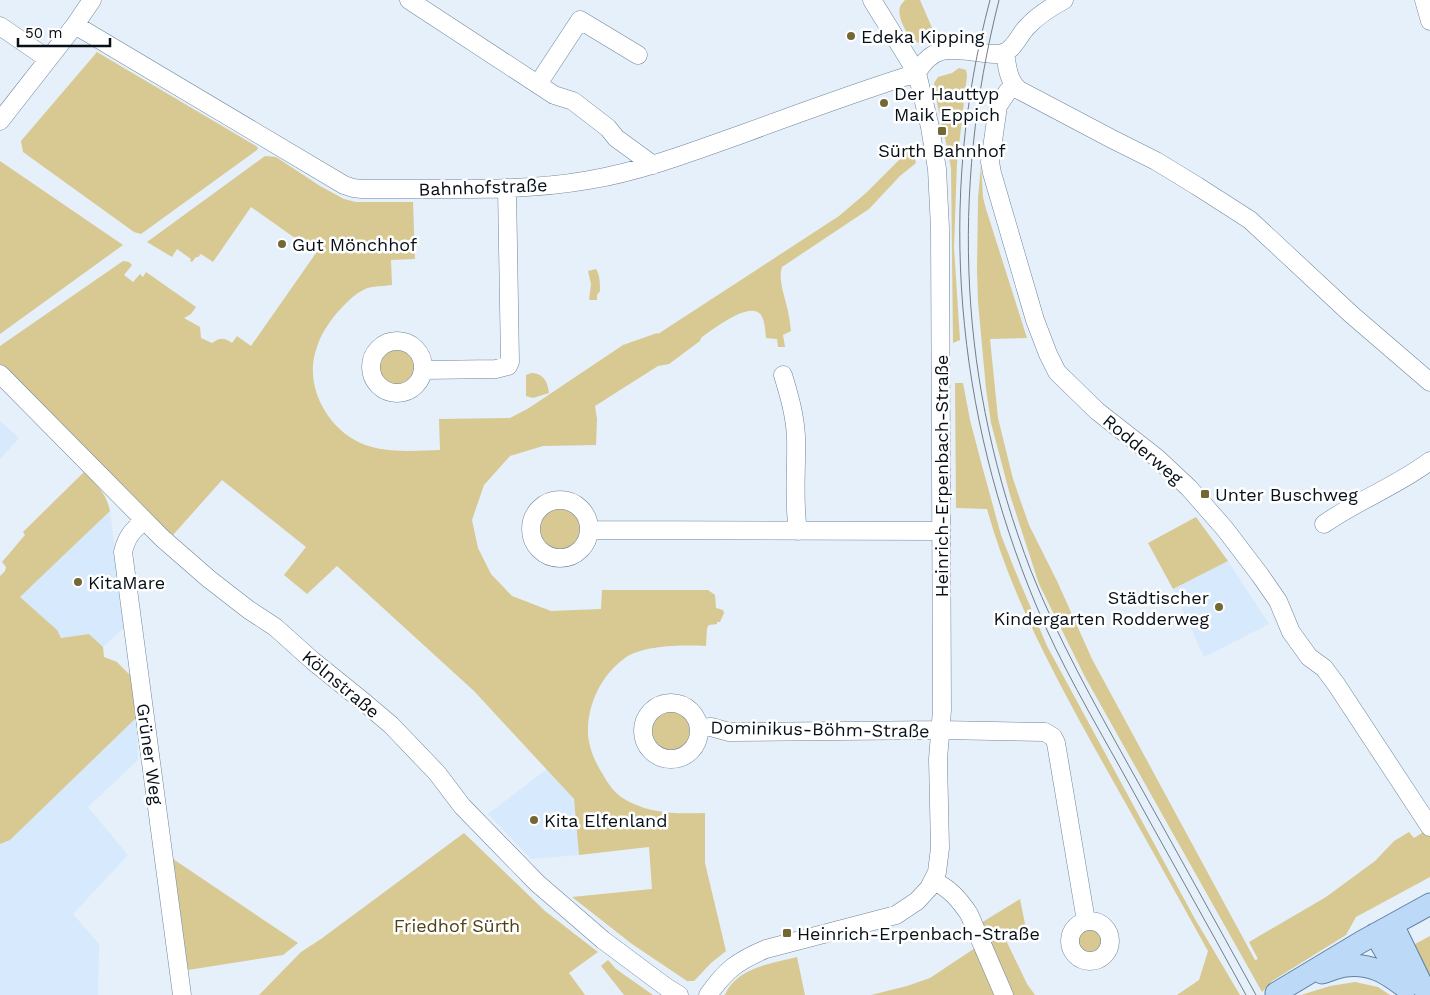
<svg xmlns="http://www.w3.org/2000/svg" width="1430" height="995" font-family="'Work Sans',sans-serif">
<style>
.built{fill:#d7e9fc}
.green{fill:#d8c892}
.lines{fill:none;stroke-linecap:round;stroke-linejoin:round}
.minor-casing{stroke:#6e859b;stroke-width:19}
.major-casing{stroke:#5f83a5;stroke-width:23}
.minor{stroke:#fff;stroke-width:18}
.major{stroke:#bcdaf7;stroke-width:21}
.tram{stroke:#747d86;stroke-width:1}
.poi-dot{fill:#756734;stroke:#fff;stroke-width:2}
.labels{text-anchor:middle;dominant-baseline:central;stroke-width:5;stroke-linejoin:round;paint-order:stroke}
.poi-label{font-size:18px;fill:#070f17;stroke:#fff;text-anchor:start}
.street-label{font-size:18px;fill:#070f17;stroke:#fff}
.park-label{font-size:18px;fill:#4e4112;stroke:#fff}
</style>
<rect width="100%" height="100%" fill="#e6f0fa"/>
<path class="built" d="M0 421 19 438 0 459Z
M110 511 125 627 103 647 89 634 60 638 20 597Z
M1228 561 1269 624 1204 657 1173 589Z
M137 717 138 760 88 807 128 855 73 914 99 944 98 995H0V844L10 840Z
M547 769 574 800 579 855 531 859 488 814Z"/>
<path class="green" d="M905 0H920L936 37 935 39C932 41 928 44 924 44 911 45 896 18 900 7 900 6 904 1 905 0Z
M97 52 256 146 258 148 257 150 141 234 134 232 23 152 21 141Z
M959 68 966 70 967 75 957 163 954 248 960 340 953 343 951 169C947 140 937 112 934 83L938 77 952 73Z
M912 147 916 163 900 176 869 209 782 267C778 279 784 294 787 307 789 315 790 323 791 331L783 335 785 347H778L777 339 766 338C765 330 765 321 761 315 750 300 712 330 701 338L700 341 669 364 658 366 595 406 597 419 596 445 543 446 510 456 484 485 472 520 478 548 491 574 512 596 551 611 601 609 602 590H708L715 595 716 608 723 610 724 613 720 622H717V624L709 625 707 628 706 646C684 645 643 645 625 658 601 675 587 705 588 734 589 748 595 762 602 773 607 782 613 791 621 797 647 814 675 814 705 813V863L726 951 711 963 694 981H687L632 944 572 897 652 889 649 847 579 855 574 799 474 691 337 566 307 594 284 575 306 547 222 480 173 535 153 520 0 364V346L123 261 129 262 132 265 124 275 133 282 140 274 143 277 146 272 196 307 191 314 184 318 200 327 201 338 212 343C220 338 223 337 232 343L237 336 251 346 316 253 251 207 213 262 201 254 198 257H196L192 262 190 261 191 259 177 249 172 257 147 242 265 156 276 157 320 186 344 199 356 202H413L415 259 391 260 392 285C384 286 372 286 365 289 354 294 344 305 336 314 328 324 321 334 317 347 304 381 323 421 353 439 376 454 413 451 440 450L439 419 510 418 529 408 623 345 657 333 658 334 839 216 866 193Z
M0 161 123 245 0 334Z
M981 165 983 197 986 209 1027 338 990 339 998 418 1013 479 1029 525 1057 581 1092 659 1255 960 1258 959 1249 942 1326 897 1375 861 1394 841 1409 832 1414 838 1425 831 1430 837V877L1356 917 1346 935 1272 981 1262 992 1085 677 1039 584 1010 495 991 423 986 389 978 302 977 271 978 198Z
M596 269C600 275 600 284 600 291L597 295V300H589L591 284 588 271Z
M378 367a19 19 0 1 1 38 0a19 19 0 1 1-38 0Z
M531 373C544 373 548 383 549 393L533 398 526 396V375Z
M955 383H963L970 420 981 462 1001 535 1014 568 1047 646 1195 919 1240 995H1177L1199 980 1208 951C1173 888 1138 825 1103 763 1058 682 1012 599 987 509L956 508Z
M84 472C96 484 107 494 110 511L20 597 57 630 61 638 89 634 103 647 104 657 117 662 131 676 137 717 10 840 0 844V576L5 571 6 567 2 562 25 535 23 532Z
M536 528a24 24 0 1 1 48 0a24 24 0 1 1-48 0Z
M1196 517 1228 561 1173 589 1148 543Z
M648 731a23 23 0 1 1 46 0a23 23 0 1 1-46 0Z
M464 833 545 911 598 952 569 973 585 995H259L301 952 321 939Z
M173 859 298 943 283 955 188 970Z
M1020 899 1026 929 1003 934 1027 984 1035 995H871L907 986 930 978 978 946 976 926Z
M1075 942a16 16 0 1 1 32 0a16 16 0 1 1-32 0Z
M1430 936V982L1415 944Z
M797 957 805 995H725C736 968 772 963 797 957Z
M608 960 616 969 653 995H624L601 966Z
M1355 982 1378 987 1390 995H1301L1330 986Z"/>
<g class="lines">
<g class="minor-casing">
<path id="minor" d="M409 0 554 95 573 101 608 128 616 138 653 165
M1424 0 1430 21
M75 25 344 185 353 188 362 189C436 188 516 193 589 180 643 171 694 151 745 133 802 112 859 91 917 73
M0 26 48 59
M1005 52C1007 66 1008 81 1019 90L1112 139 1156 161 1197 186 1250 220 1352 315 1430 382
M917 73C934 42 955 50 984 53 991 54 997 55 1004 53 1015 48 1019 35 1027 27 1037 16 1051 7 1064 0
M538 84 580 20 638 55
M1013 85 1008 91 998 106 990 162 992 173 1035 320 1048 354 1057 372 1097 411 1157 458 1189 488 1225 529 1260 575 1278 601 1291 632 1309 657 1324 668 1336 684 1430 827
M0 121 75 25 92 0
M371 367a26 26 0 1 1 52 0a26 26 0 1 1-52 0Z
M424 370 496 369 508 366 510 362 507 188
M0 374 162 538 209 579 249 610 275 627 313 661 365 703 391 725 437 773 462 806 537 883 603 940 666 987 679 995
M783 375C789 395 795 415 796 437 797 468 793 499 798 531
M531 529a29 29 0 1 1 58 0a29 29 0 1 1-58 0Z
M144 521C132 531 127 536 123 552L182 995
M1324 524C1358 500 1397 486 1430 461
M589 530 941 531
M643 731a28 28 0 1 1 56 0a28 28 0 1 1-56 0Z
M700 728 711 727 729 732 941 730 1045 732 1053 737 1056 743 1086 921
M934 881C950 889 959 899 969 914L1004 995
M1070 941a20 20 0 1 1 40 0a20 20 0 1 1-40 0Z
M708 995C726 970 737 961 766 949L896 915 917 901 929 888 937 872 940 848 938 759 942 710 940 228 937 169 930 127 917 73 872 0"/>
</g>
<g class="major-casing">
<path id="major" d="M1393 925 1427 995
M1375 934 1403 982
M1322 973C1329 971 1337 967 1345 966 1372 963 1386 973 1406 988
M1276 993 1361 942 1430 904"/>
</g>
<use href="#minor" class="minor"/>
<use href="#major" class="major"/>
<path class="tram" d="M990 0C936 202 956 413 1036 605 1060 663 1092 717 1122 771 1163 846 1205 920 1246 995
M999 0C950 194 959 384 1031 571 1058 639 1094 703 1129 766 1172 843 1214 919 1256 995"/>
</g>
<g class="poi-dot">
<circle cx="851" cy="36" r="5"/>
<circle cx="884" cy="103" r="5"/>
<rect x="937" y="126" width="10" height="10" rx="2.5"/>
<circle cx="282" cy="244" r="5"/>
<rect x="1200" y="489" width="10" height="10" rx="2.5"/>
<circle cx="78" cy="582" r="5"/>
<circle cx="1219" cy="607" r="5"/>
<circle cx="534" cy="820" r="5"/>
<rect x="782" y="928" width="10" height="10" rx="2.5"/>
</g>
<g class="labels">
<g class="poi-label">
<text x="861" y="36">Edeka Kipping</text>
<text x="894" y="93">Der Hauttyp<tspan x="894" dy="21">Maik Eppich</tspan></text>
<text x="942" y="150" text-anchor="middle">Sürth Bahnhof</text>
<text x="292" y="244">Gut Mönchhof</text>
<text x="1215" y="494">Unter Buschweg</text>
<text x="88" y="582">KitaMare</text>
<text x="1209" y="597" text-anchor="end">Städtischer<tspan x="1209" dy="21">Kindergarten Rodderweg</tspan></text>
<text x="544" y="820">Kita Elfenland</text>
<text x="797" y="933">Heinrich-Erpenbach-Straße</text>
</g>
<g class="street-label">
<text transform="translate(483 187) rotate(-2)">Bahnhofstraße</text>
<text transform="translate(1143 449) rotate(40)">Rodderweg</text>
<text transform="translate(941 476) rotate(-90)">Heinrich-Erpenbach-Straße</text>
<text transform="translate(341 684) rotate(40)">Kölnstraße</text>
<text transform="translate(820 729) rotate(1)">Dominikus-Böhm-Straße</text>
<text transform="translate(150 754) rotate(82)">Grüner Weg</text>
</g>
<g class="park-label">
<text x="457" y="925">Friedhof Sürth</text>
</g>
</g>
<path d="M18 38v8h92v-8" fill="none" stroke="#070f17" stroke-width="2.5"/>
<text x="25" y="38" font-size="15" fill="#070f17" stroke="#ffffff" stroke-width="4" paint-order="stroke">50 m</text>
</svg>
